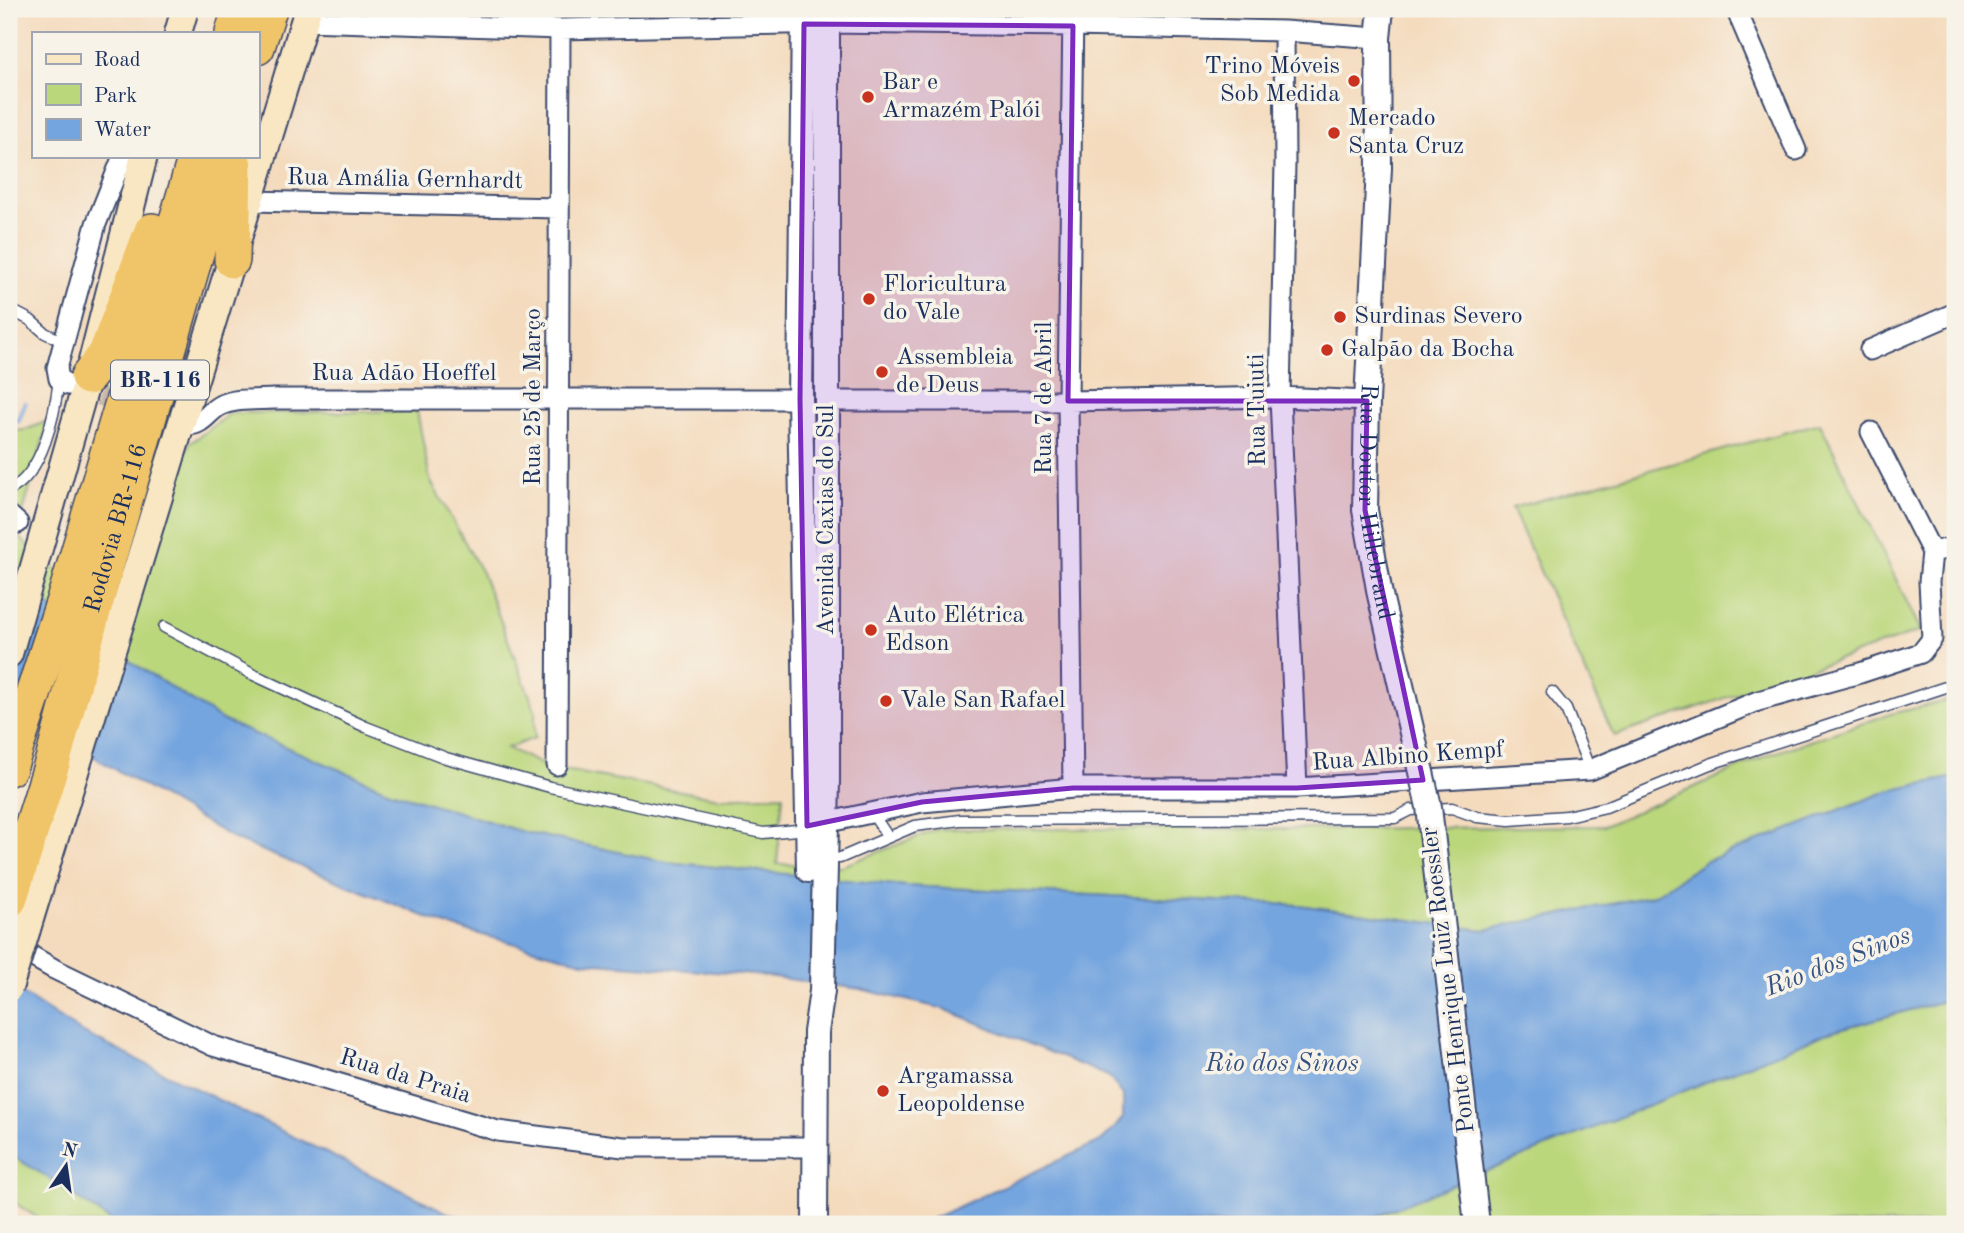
<svg xmlns="http://www.w3.org/2000/svg" width="1964" height="1233" font-family="'Old Standard TT',serif">
<style>
.green{fill:#bbd77c;stroke:#6b836d;stroke-width:2}
.water{fill:#75a5df;stroke:#486a9e;stroke-width:2}
.lines{fill:none;stroke-linecap:round;stroke-linejoin:round}
.stream{stroke:#75a5df;stroke-width:5}
.minor-tunnel{stroke:#c9b9ab;stroke-width:19;stroke-dasharray:19 10;stroke-linecap:butt}
.service-casing{stroke:#3c496c;stroke-width:13}
.minor-casing{stroke:#3c496c;stroke-width:23}
.tertiary-casing{stroke:#3c496c;stroke-width:28}
.secondary-casing{stroke:#3c496c;stroke-width:30}
.motorway-casing{stroke:#3c496c;stroke-width:38}
.service{stroke:#fff;stroke-width:10}
.minor{stroke:#fff;stroke-width:19}
.tertiary{stroke:#fff;stroke-width:24}
.secondary{stroke:#f9e7c3;stroke-width:26}
.motorway{stroke:#f0c469;stroke-width:35}
.tertiary-bridge-casing{stroke:#3c496c;stroke-width:28;stroke-linecap:butt}
.secondary-bridge-casing{stroke:#3c496c;stroke-width:30;stroke-linecap:butt}
.tertiary-bridge{stroke:#fff;stroke-width:24}
.secondary-bridge{stroke:#f9e7c3;stroke-width:26}
.marked{fill:#7b2cbf;fill-opacity:0.2;stroke:#7b2cbf;stroke-width:5;stroke-linejoin:round}
.poi-dot{fill:#c8321e;stroke:#f7f3e8;stroke-width:2.5}
.labels{text-anchor:middle;dominant-baseline:central;stroke-width:7;stroke-linejoin:round;paint-order:stroke}
.shield{fill:#f7f3e8;stroke:#5d6a87;stroke-width:2}
.shield-label{font-size:23px;font-weight:bold;fill:#1b2f5e}
.poi-label{font-size:24px;fill:#1b2f5e;stroke:#f7f3e8;text-anchor:start}
.street-label{font-size:24px;fill:#1b2f5e;stroke:#f7f3e8}
.water-label{font-size:26px;font-style:italic;fill:#365285;stroke:#f7f3e8}
</style>
<rect width="100%" height="100%" fill="#f7f3e8"/>
<filter id="ink" filterUnits="userSpaceOnUse"><feTurbulence type="fractalNoise" baseFrequency=".0143" numOctaves="2"/><feDisplacementMap in="SourceGraphic" scale="14" xChannelSelector="R" yChannelSelector="G"/><feConvolveMatrix kernelMatrix="1 2 1 2 8 2 1 2 1" color-interpolation-filters="sRGB"/></filter>
<filter id="wash" filterUnits="userSpaceOnUse"><feTurbulence type="fractalNoise" baseFrequency=".00686" numOctaves="4" result="noise"/><feDisplacementMap in="SourceGraphic" scale="28" xChannelSelector="R" yChannelSelector="G"/><feGaussianBlur stdDeviation="1.57" result="paint"/><feColorMatrix in="noise" values="0 0 0 0 0 0 0 0 0 0 0 0 0 0 0 0 0 1.4 0 .05"/><feComposite in="paint" operator="in"/></filter>
<g filter="url(#wash)">
<rect width="100%" height="100%" fill="#f4dbbe"/>
<path class="green" d="M417 411 430 480 482 573 535 710V738L507 748 547 767 719 798 783 795 777 864 842 866 938 829H1324L1604 826 1768 755 1890 714 1955 699V777L1888 791 1707 861 1654 895 1484 930 1299 905 906 886 666 862 523 832 390 791 224 721 114 651 9 578V431L25 430 48 421 17 535 50 567 131 603 189 444 231 413Z
M1820 423 1921 631 1614 736 1512 508Z
M1955 998V1224H1356L1832 1031Z
M9 1154 47 1177 115 1224H47L9 1199Z"/>
<path class="water" d="M9 578 114 651 224 721 390 791 523 832 666 862 906 886 1299 905 1484 930 1654 895 1707 861 1888 791 1955 777V998L1832 1031 1356 1224H921L1103 1140 1123 1118V1095L1108 1076 944 1009 860 989 766 976 583 962 446 925 236 840 9 707Z
M9 985 81 1032 448 1213 491 1224H115L47 1177 9 1154Z"/>
<g class="lines">
<path class="stream" d="M9 421H18L25 403"/>
</g>
</g>
<g filter="url(#ink)">
<g class="lines">
<path class="minor-tunnel" d="M72 387 188 425"/>
<g class="service-casing">
<path id="service" d="M9 309 30 320 45 333 64 342
M9 490C43 475 55 413 59 379
M164 627 254 675 366 727 446 758 550 787 763 833 797 830 806 826
M1552 692 1566 709 1590 770
M872 813 888 837
M840 858 915 826 960 820 1395 818 1411 810 1452 808 1477 817 1509 820 1567 816 1606 807 1710 764 1955 684"/>
</g>
<g class="minor-casing">
<path id="minor" d="M1736 9 1796 150
M305 21 560 29 827 23 1073 26 1284 31 1378 38
M1284 31 1285 163 1280 397 1297 788
M250 201 559 208
M1870 350 1955 313
M68 385 59 379 57 368 96 224 123 156
M827 401H1068L1280 397 1367 401
M188 425C204 425 208 411 221 405 236 398 258 400 274 399H800
M9 515 18 523
M1932 552 1955 547
M557 765 560 29
M1073 788 1068 401 1073 9
M815 825 922 802 1073 788H1297L1590 770 1758 701 1860 673 1921 653 1932 639 1929 582 1932 552 1871 432
M9 943 54 969 213 1046 498 1131 623 1147H814"/>
</g>
<g class="tertiary-casing">
<g id="tertiary">
<path d="M804 9 800 399 809 870"/>
<path id="s1" d="M1381 9 1378 38 1379 168 1367 401 1365 510 1380 595 1413 737"/>
<path d="M1466 1130 1477 1224"/>
<path d="M815 1224 816 1032 822 991 827 782V9"/>
</g>
</g>
<g class="secondary-casing">
<path id="secondary" d="M178 33 185 9
M9 654 88 377 144 156
M27 929 308 9"/>
</g>
<g class="motorway-casing">
<g id="motorway">
<path d="M233 33 240 9"/>
<path d="M257 47 269 9"/>
<path d="M232 260 234 165"/>
<path d="M88 377 106 354 152 231"/>
<path d="M9 768 67 591 196 156"/>
<path id="s2" d="M9 900 53 760 95 604 224 156"/>
</g>
</g>
<use href="#service" class="service"/>
<use href="#minor" class="minor"/>
<use href="#tertiary" class="tertiary"/>
<use href="#secondary" class="secondary"/>
<use href="#motorway" class="motorway"/>
<g class="tertiary-bridge-casing">
<path id="tertiary-bridge" d="M1413 737 1429 807 1466 1130"/>
</g>
<g class="secondary-bridge-casing">
<path id="secondary-bridge" d="M9 988 27 929"/>
</g>
<use href="#tertiary-bridge" class="tertiary-bridge"/>
<use href="#secondary-bridge" class="secondary-bridge"/>
</g>
</g>
<path class="marked" d="M804 24 1073 26 1068 401H1367L1365 510 1423 780 1297 788H1073L922 802 807 826 800 399Z"/>
<g class="poi-dot">
<circle cx="1354" cy="81" r="7"/>
<circle cx="868" cy="97" r="7"/>
<circle cx="1334" cy="133" r="7"/>
<circle cx="869" cy="299" r="7"/>
<circle cx="1340" cy="317" r="7"/>
<circle cx="1327" cy="350" r="7"/>
<circle cx="882" cy="372" r="7"/>
<circle cx="871" cy="630" r="7"/>
<circle cx="886" cy="701" r="7"/>
<circle cx="883" cy="1091" r="7"/>
</g>
<g class="labels">
<rect class="shield" x="111" y="360.5" width="98" height="39" rx="5"/>
<g class="shield-label">
<text x="160" y="380">BR-116</text>
</g>
<g class="poi-label">
<text x="1340" y="67" text-anchor="end">Trino Móveis<tspan x="1340" dy="28">Sob Medida</tspan></text>
<text x="882" y="83">Bar e<tspan x="882" dy="28">Armazém Palói</tspan></text>
<text x="1348" y="119">Mercado<tspan x="1348" dy="28">Santa Cruz</tspan></text>
<text x="883" y="285">Floricultura<tspan x="883" dy="28">do Vale</tspan></text>
<text x="1354" y="317">Surdinas Severo</text>
<text x="1341" y="350">Galpão da Bocha</text>
<text x="896" y="358">Assembleia<tspan x="896" dy="28">de Deus</tspan></text>
<text x="885" y="616">Auto Elétrica<tspan x="885" dy="28">Edson</tspan></text>
<text x="900" y="701">Vale San Rafael</text>
<text x="897" y="1077">Argamassa<tspan x="897" dy="28">Leopoldense</tspan></text>
</g>
<g class="street-label">
<text transform="translate(405 180) rotate(1)">Rua Amália Gernhardt</text>
<text x="404" y="374">Rua Adão Hoeffel</text>
<text transform="translate(534 397) rotate(-90)">Rua 25 de Março</text>
<text transform="translate(1045 398) rotate(-90)">Rua 7 de Abril</text>
<text transform="translate(1258 410) rotate(-91)">Rua Tuiuti</text>
<text stroke="none"><textPath href="#s1" startOffset="494">Rua Doutor Hillebrand</textPath></text>
<text transform="translate(827 520) rotate(-90)">Avenida Caxias do Sul</text>
<text stroke="none"><textPath href="#s2" startOffset="387">Rodovia BR-116</textPath></text>
<text transform="translate(1408 757) rotate(-4)">Rua Albino Kempf</text>
<text transform="translate(1449 980) rotate(-97)">Ponte Henrique Luiz Roessler</text>
<text transform="translate(405 1077) rotate(17)">Rua da Praia</text>
</g>
<g class="water-label">
<text transform="translate(1838 962) rotate(-21)">Rio dos Sinos</text>
<text x="1282" y="1064">Rio dos Sinos</text>
</g>
</g>
<rect width="1964" height="1233" fill="none" stroke="#f7f3e8" stroke-width="35"/>
<rect x="32" y="32" width="228" height="126" fill="#f7f3e8" stroke="#9fa5b1" stroke-width="2"/>
<rect x="46" y="54" width="35" height="10" fill="#f9e7c3" stroke="#9fa5b1" stroke-width="2"/>
<text x="94" y="66" font-size="21" fill="#1b2f5e">Road</text>
<rect x="46" y="84" width="35" height="21" fill="#bbd77c" stroke="#9fa5b1" stroke-width="2"/>
<text x="94" y="102" font-size="21" fill="#1b2f5e">Park</text>
<rect x="46" y="119" width="35" height="21" fill="#75a5df" stroke="#9fa5b1" stroke-width="2"/>
<text x="94" y="136" font-size="21" fill="#1b2f5e">Water</text>
<g transform="translate(66 1166) rotate(13)" stroke="#f7f3e8" stroke-width="5" paint-order="stroke">
<path d="M0-5L12 26L0 18L-12 26Z" fill="#1b2f5e"/>
<text y="-10" font-size="19" font-weight="bold" text-anchor="middle" fill="#1b2f5e">N</text>
</g>
</svg>
